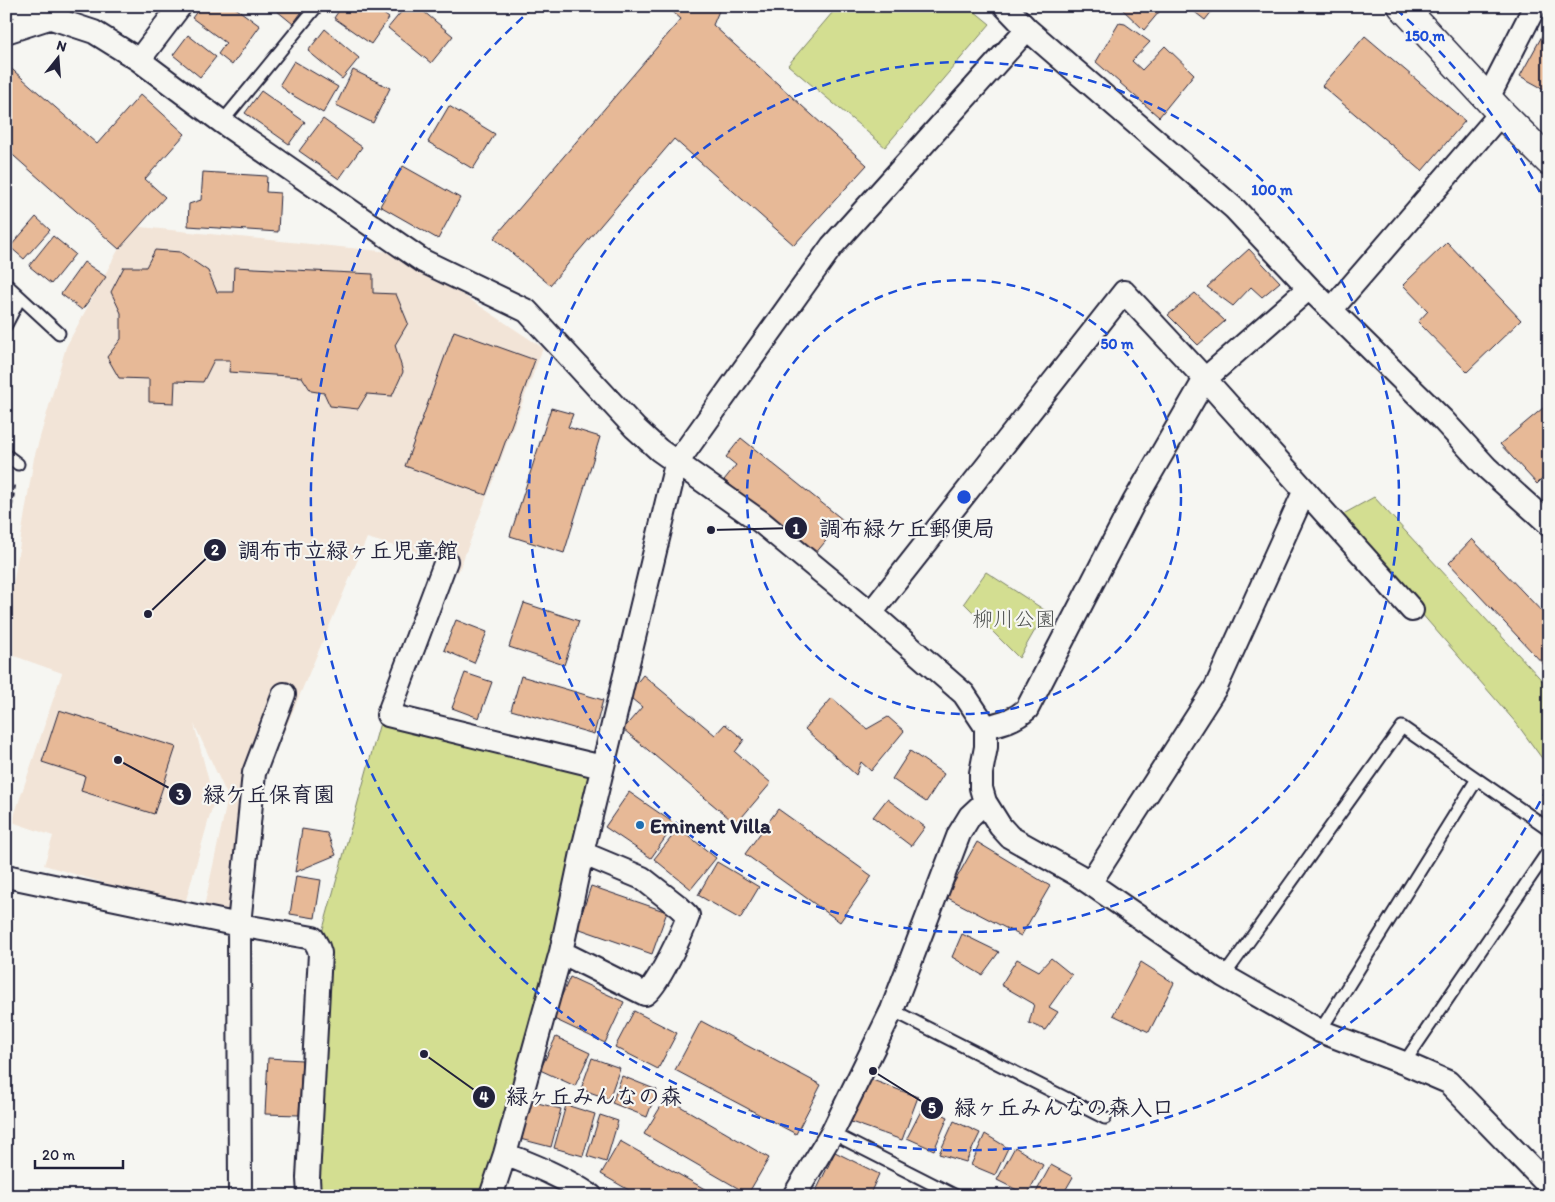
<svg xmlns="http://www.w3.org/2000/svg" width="1555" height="1202" font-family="Itim,'Klee One',sans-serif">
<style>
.built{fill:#f2e4d7}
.green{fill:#d3de91;stroke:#7a8066}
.building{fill:#e7b997;stroke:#22223b}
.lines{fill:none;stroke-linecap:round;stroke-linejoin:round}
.service-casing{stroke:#22223b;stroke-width:15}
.minor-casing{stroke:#22223b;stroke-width:26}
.secondary-casing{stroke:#22223b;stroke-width:31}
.path{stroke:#22223b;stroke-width:3;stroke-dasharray:4 4;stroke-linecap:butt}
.service{stroke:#f6f6f2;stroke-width:11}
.minor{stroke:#f6f6f2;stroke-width:22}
.secondary{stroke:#f6f6f2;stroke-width:28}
.ring{fill:none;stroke:#1d4ed8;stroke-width:2.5;stroke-dasharray:9 6}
.poi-dot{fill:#1f6fb2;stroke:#f6f6f2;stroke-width:2}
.labels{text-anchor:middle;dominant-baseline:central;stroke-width:4.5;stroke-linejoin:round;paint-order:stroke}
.park-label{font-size:21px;fill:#4e5150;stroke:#f6f6f2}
.poi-label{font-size:21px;font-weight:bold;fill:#22223b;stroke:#f6f6f2;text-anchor:start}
.centre{fill:#1d4ed8;stroke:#f6f6f2;stroke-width:2.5}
.ring-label{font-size:15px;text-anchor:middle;font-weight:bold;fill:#1d4ed8;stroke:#f6f6f2;stroke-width:4.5;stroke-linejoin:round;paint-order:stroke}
.leader{fill:none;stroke:#22223b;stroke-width:2}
.callout-dot{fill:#22223b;stroke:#f6f6f2;stroke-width:2}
.mark-label{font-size:15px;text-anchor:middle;font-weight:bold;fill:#fff}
.callout-label{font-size:22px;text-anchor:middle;font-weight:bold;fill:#22223b;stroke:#f6f6f2;stroke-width:4.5;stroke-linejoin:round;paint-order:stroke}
</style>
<rect width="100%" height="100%" fill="#f6f6f2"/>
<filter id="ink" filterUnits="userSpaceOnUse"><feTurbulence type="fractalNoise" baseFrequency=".02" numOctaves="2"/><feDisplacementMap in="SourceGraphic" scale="10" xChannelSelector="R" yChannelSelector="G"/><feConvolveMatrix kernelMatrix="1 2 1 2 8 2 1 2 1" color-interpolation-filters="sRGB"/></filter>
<g filter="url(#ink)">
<path class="built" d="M131 226 400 253 543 348 458 573 446 561 367 538 265 776 249 917 204 907 228 797 194 724 214 801 184 907 44 865 53 836 12 822 62 673 6 653V628L34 458 66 347Z"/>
<path class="green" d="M838 6H968L990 24 885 147 788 65Z
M1374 497 1549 688V768L1517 724 1338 517Z
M986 572 1046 611 1019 658 964 603Z
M381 719 602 767 491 1196H309L318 947Z"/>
<path class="building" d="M201 6H233L260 26 232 65 218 54 226 43 192 18Z
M271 6H306L293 24Z
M342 6H373L389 18 371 44 334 18Z
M406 6H417L453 36 431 63 388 28Z
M666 6H721L713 25 867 165 794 245 674 139 550 285 494 238 681 19Z
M1121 6H1164L1144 30 1120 7Z
M1187 6H1216L1205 20Z
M1119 23 1125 24 1150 42 1132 61 1142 70 1165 46 1194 74 1159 117 1096 62Z
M325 29 359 58 342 79 308 51Z
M188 35 216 57 200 77 173 55Z
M1365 36 1465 121 1422 171 1322 86Z
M1542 36 1549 40V92L1520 76Z
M294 61 338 87 323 113 287 92 280 84Z
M6 64 97 144 141 94 185 134 145 179 165 197 119 249 6 149Z
M353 70 390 88 373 123 336 105Z
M261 91 305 122 289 144 245 113Z
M449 106 495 134 473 169 428 142Z
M323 119 362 147 339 179 299 151Z
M403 166 460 198 438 239 380 206Z
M203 172 267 176 266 192 280 193 278 232 188 226 189 204 201 200Z
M36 217 50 230 24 259 10 247Z
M53 236 75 254 51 284 29 266Z
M1447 242 1521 320 1467 372 1418 322 1428 311 1403 285Z
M1249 249 1280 282 1262 297 1251 287 1233 306 1207 287Z
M155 250 180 252 208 271 217 292H233L234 267 373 274V293L396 294 408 323 395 345 403 372 392 396 367 394 358 409 330 406 324 393 311 391 302 377 229 372 230 360H214L203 382 175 381 174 403 149 402V379L119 378 107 357 121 339V313L111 292 124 267H146Z
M84 262 106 277 82 310 61 294Z
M1195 293 1225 321 1198 345 1168 315Z
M454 331 535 360 486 495 405 466Z
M1549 403V472L1537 484 1500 444Z
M551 408 573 414 568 427 600 437 564 553 510 536Z
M741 438 843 520 815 554 724 480 736 465 726 457Z
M1472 539 1549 619 1547 668 1449 563Z
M524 603 579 621 564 665 509 647Z
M456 620 487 632 474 663 444 650Z
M465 673 492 682 479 718 452 708Z
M643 675 715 735 725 724 744 740 735 752 771 783 736 824 623 729 642 707 627 695Z
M521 676 603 700 594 734 511 710Z
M832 698 867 729 888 717 904 731 871 771 861 762 856 775 805 729Z
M59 710 176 747 154 814 81 791 85 776 42 762Z
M910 751 944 774 926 802 892 779Z
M629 792 675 824 651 858 605 827Z
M887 799 925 827 911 846 873 817Z
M778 809 872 876 840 922 745 854Z
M679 828 716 858 691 889 654 859Z
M302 829 327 833 336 855 295 872Z
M977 842 1050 886 1021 936 946 897Z
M717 862 759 887 740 919 698 895Z
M296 876 321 880 315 918 290 914Z
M591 886 667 912 652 954 577 928Z
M962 934 999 952 982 975 952 957Z
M1051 958 1072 975 1049 1007 1058 1012 1045 1030 1029 1023 1034 1004 1001 985 1017 959 1039 971Z
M1141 962 1174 983 1149 1032 1113 1015Z
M570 977 624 1002 605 1043 552 1018Z
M634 1011 677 1033 658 1069 615 1047Z
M701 1021 821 1085 796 1134 675 1070Z
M556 1037 590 1053 575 1086 540 1070Z
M268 1058 302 1060 299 1115 265 1114Z
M592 1058 620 1068 609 1099 581 1089Z
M622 1076 657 1090 647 1117 612 1103Z
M867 1078 918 1097 902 1140 851 1122Z
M666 1098 769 1158 748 1194 644 1134Z
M530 1101 561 1109 551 1147 520 1139Z
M566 1105 595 1114 583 1156 554 1148Z
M924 1105 948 1117 934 1150 907 1138Z
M600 1115 618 1121 606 1162 587 1156Z
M954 1121 980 1133 966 1162 939 1154Z
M985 1134 1008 1148 995 1175 971 1165Z
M620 1141 717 1196H639L601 1174Z
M1015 1147 1043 1165 1027 1195 997 1180Z
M835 1152 879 1174 869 1196 814 1195Z
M1051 1165 1073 1177 1062 1196H1034Z"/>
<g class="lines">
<g class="service-casing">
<path id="service" d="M222 122 317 6
M6 284 59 333
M6 325 20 298
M6 455 18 464
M1224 976 1402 727 1549 829
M892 1010 1105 1118
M1320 1031 1477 779
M1404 1063 1549 850
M832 1133 956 1196"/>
</g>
<g class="minor-casing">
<path id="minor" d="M15 6 94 32 139 60 222 122 423 261 527 311 635 428 659 450 761 522 871 613 964 694 986 727V747L981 773V788L985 802 970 816 959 834 892 1010 832 1133 794 1196
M1005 6 1027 29 1235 209 1309 288 1442 419 1487 468 1549 524
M6 32 49 18 51 15
M139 60 180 6
M1488 98 1535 6
M1331 310 1501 113
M446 561 388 715 602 767
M871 613 1124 292 1205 379 1412 610
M986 727C1002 723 1015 720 1027 709L1134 502 1205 379 1309 288
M985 802 1000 826 1010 837 1078 875 1224 976 1320 1031 1404 1063 1448 1082 1549 1186
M6 876 239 925 313 938 318 947 320 953 308 1178 309 1196
M1090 883 1216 687 1305 490
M561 952 645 994C657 988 683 931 688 916L679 907 642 878 582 853
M505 1154C535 1166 564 1177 591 1196
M240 1196 239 925 254 773 284 694
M491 1196 505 1154 561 952 582 853 676 464 832 246 1027 29"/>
</g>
<g class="secondary-casing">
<path id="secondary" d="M1402 6 1501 113 1549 161"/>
</g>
<path class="path" d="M6 545 15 482"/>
<use href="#service" class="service"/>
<use href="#minor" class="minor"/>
<use href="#secondary" class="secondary"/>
</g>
</g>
<g class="ring">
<circle cx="964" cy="497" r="217"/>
<circle cx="964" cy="497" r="435"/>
<path d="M1547 788A652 652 0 1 1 532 9M1396 9A652 652 0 0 1 1547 206"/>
</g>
<circle class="poi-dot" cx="640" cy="825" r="5"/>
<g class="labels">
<g class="park-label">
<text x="1014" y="618">柳川公園</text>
</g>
<g class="poi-label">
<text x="650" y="825">Eminent Villa</text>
</g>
</g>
<circle cx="964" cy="497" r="8" class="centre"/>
<g class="ring-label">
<text x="1425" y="41">150 m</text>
<text x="1272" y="195">100 m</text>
<text x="1117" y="349">50 m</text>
</g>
<path class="leader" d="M711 530L796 528M148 614L215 550M118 760L180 794M424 1054L484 1097M873 1071L932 1108"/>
<g class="callout-dot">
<circle cx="711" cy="530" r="5"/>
<circle cx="148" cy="614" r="5"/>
<circle cx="118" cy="760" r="5"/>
<circle cx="424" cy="1054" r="5"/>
<circle cx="873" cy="1071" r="5"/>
<circle cx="796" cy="528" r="12"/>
<circle cx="215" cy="550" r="12"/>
<circle cx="180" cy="794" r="12"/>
<circle cx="484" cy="1097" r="12"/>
<circle cx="932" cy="1108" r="12"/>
</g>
<g class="mark-label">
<text x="796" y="534">1</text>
<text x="215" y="555">2</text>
<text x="180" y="800">3</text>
<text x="484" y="1102">4</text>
<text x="932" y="1113">5</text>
</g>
<g class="callout-label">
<text x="907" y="536">調布緑ケ丘郵便局</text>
<text x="348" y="558">調布市立緑ヶ丘児童館</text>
<text x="269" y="802">緑ケ丘保育園</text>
<text x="594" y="1104">緑ヶ丘みんなの森</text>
<text x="1064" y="1115">緑ヶ丘みんなの森入口</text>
</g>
<rect width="1555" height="1202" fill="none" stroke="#f6f6f2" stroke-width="25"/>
<rect x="12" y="12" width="1530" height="1177" fill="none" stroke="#22223b" stroke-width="2" filter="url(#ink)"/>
<g transform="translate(58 58) rotate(17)" stroke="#f6f6f2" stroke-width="4" paint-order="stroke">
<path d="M0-4L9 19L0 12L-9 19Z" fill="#22223b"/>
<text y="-8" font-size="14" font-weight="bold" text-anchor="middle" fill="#22223b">N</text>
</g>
<path d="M35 1160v8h88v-8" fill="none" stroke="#22223b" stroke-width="2.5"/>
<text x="42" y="1160" font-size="15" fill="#22223b" stroke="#f6f6f2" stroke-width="4" paint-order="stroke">20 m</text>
</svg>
